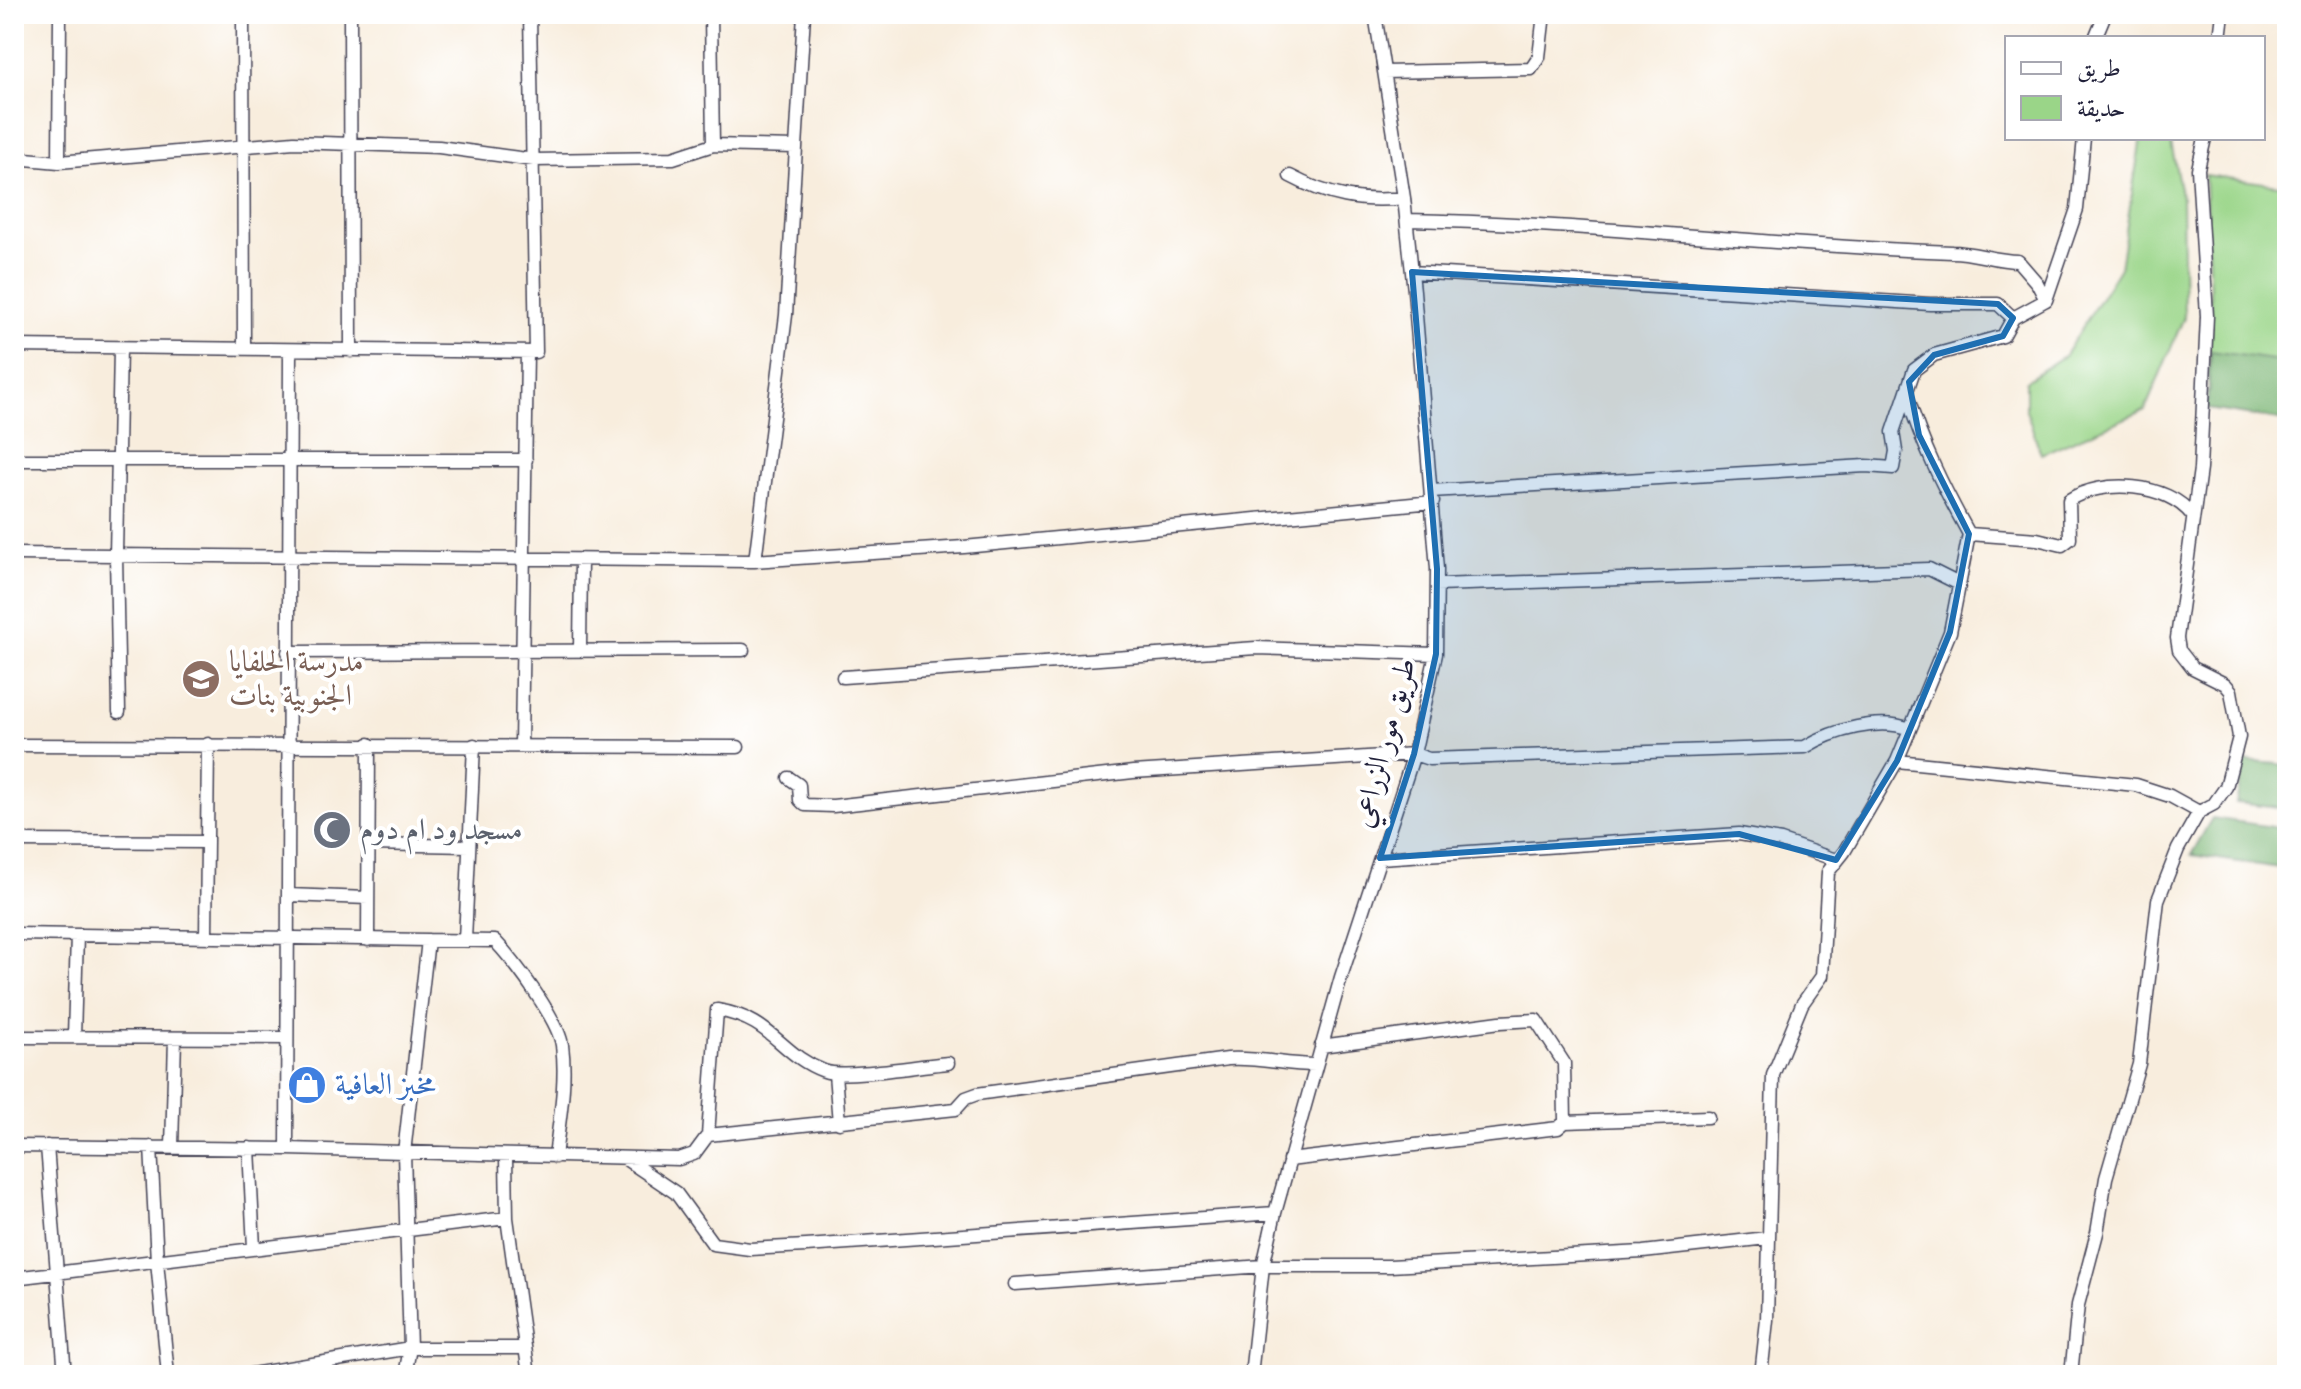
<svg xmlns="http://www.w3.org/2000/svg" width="2301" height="1389" font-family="'IM FELL DW Pica',Amiri,serif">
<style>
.green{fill:#9ad588;stroke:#5e7c62;stroke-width:2}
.forest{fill:#7bb674;stroke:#4e6c58;stroke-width:2}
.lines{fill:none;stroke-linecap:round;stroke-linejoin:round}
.minor-casing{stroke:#424053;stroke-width:15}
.minor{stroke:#fff;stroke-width:12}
.marked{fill:#1f6fb2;fill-opacity:0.2;stroke:#1f6fb2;stroke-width:6;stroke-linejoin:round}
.labels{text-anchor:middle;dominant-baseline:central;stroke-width:8;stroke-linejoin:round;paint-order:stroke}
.education-label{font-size:30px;fill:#785e54;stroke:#fff;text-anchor:start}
.street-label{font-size:30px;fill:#22223b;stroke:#fff}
.worship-label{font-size:30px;fill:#5b616d;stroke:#fff;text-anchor:start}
.shop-label{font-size:30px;fill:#366cbe;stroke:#fff;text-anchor:start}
</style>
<rect width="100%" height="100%" fill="#fff"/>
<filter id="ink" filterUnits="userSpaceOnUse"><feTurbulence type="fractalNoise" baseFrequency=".0125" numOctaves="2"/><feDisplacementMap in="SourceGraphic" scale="16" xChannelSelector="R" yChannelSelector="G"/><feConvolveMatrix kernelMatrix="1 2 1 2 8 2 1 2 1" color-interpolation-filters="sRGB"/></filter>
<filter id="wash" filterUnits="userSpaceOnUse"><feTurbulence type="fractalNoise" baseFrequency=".006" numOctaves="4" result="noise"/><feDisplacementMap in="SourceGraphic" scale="32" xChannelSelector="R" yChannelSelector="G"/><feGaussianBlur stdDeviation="1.8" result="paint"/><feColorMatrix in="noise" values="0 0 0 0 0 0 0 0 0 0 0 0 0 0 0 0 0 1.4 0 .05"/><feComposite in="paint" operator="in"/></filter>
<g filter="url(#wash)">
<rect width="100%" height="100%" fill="#f8eddd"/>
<path class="green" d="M2141 138H2170L2182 199 2184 317 2145 410 2041 454 2026 410V381L2065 355 2120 267Z
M2205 175 2287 186V419L2207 408 2211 317Z"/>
<path class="forest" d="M2211 351 2287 362V421L2207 409Z
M2245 761 2287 765V809L2236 803Z
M2212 818 2287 829V869L2191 855Z"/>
</g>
<g filter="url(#ink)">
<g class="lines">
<g class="minor-casing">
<path id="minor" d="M243 14 244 348
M350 14 351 351
M711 14 713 145
M2095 38 2105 14
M2220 38 2223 14
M1384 72 1531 69 1539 57 1544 14
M14 158 59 162 294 142 439 147 534 160 673 158 713 145 795 147
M59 162 60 14
M1290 176C1327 196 1362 203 1404 198
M1407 220C1589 223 1770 246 1952 252 1974 252 1995 261 2018 261L2037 283 2046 300
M1412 272 1930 304H1998L2013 318
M14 346 536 352 530 14
M14 460H526
M1431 491 1866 466 1893 468 1896 451 1893 432 1914 370 1934 355 2003 336 2013 318 2046 300 2077 209 2084 138
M1969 534 2037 539 2062 545 2070 539 2069 500C2102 478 2168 483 2192 515
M14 554 752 561 964 547 1433 502
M755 561 786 315 804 14
M1437 585 1929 569 1959 584
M580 650 581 560
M288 652 743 650
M843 677 1256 648 1436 654
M119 712 116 555 120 348
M14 745 738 747
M521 746 527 352
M1897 761 2136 785 2170 796 2199 812
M789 778 799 785 800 800 805 805 833 806 1133 772 1414 754 1429 759 1805 747C1833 730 1879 717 1910 729
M14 841 207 842
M368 844 469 846
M1380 858 1739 834 1781 841 1836 860
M288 895 368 898
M14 934 495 941C514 961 558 1019 562 1045 567 1082 559 1121 555 1157
M206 937 208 744
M368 940 369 744
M465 940 474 745
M14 1037 287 1038
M74 1037 77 935
M1321 1046 1500 1022 1536 1020 1564 1063 1565 1122
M835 1074 839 1123
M708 1135 956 1109 966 1098 977 1094 1228 1059C1259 1057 1284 1065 1315 1065
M14 1146 287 1149 679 1159 694 1154 708 1135 717 1010C773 1019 779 1054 824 1071 844 1079 922 1065 948 1063
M47 1146 65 1375
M151 1147 157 1261 168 1375
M172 1147 175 1038
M249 1148 254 1248
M287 1149 290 350
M506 1157 507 1218 529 1375
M624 1158 676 1193 713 1244 750 1249 806 1246 1275 1213
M1289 1160 1558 1128 1565 1122 1708 1117
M14 1278 507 1218
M1015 1284 1263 1266H1390L1643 1252 1767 1238
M246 1375 410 1348H524
M405 1375 410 1348 404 1153 428 940
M1251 1375 1263 1266 1275 1213 1341 977 1414 754 1436 654 1437 569 1414 291 1404 198 1375 14
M1761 1375 1767 1320 1773 1075 1802 1004 1822 976 1828 872 1844 852 1897 761 1950 632 1969 534C1944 489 1922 445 1907 395
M2071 1375 2078 1305 2097 1233 2106 1178 2139 1064 2158 900 2178 849 2199 812 2214 804 2226 787 2239 737 2231 691 2225 684 2193 668 2179 650 2177 638 2200 469 2207 316 2198 169 2205 138"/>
</g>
<use href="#minor" class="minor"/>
</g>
</g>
<path class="marked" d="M1412 272 1980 303 1998 304 2013 318 2003 336 1934 355 1909 382 1919 435 1969 534 1950 632 1897 761 1836 860 1739 834 1380 858 1414 754 1436 654 1437 569Z"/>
<defs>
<g id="school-disc" transform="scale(2)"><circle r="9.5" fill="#8d6e63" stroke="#fff"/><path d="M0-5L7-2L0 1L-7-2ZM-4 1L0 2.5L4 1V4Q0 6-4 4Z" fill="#fff"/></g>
<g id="mosque-disc" transform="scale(2)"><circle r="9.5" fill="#6b7280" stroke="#fff"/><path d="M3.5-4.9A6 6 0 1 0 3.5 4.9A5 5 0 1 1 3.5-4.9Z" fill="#fff"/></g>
<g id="shop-disc" transform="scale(2)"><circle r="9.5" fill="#3f7fe0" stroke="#fff"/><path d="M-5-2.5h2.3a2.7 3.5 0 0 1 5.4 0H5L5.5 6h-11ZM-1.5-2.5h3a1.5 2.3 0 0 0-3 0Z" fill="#fff"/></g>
</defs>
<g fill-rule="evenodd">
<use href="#school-disc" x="201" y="679"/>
<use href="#mosque-disc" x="332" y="830"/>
<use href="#shop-disc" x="307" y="1085"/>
</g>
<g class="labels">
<g class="education-label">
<text x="229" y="662">مدرسة الحلفايا<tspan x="229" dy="34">الجنوبية بنات</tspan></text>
</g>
<g class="street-label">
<text transform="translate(1385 743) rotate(-75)">طريق مور الزراعي</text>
</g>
<g class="worship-label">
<text x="360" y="830">مسجد ود ام دوم</text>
</g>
<g class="shop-label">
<text x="335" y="1085">مخبز العافية</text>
</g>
</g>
<rect width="2301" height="1389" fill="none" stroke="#fff" stroke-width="48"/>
<rect x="2005" y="36" width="260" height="104" fill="#ffffff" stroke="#a7a7b1" stroke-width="2"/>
<rect x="2021" y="62" width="40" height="12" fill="#ffffff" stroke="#a7a7b1" stroke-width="2"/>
<text x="2077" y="76" font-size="24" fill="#22223b">طريق</text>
<rect x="2021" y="96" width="40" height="24" fill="#9ad588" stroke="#a7a7b1" stroke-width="2"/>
<text x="2077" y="116" font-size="24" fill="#22223b">حديقة</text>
</svg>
